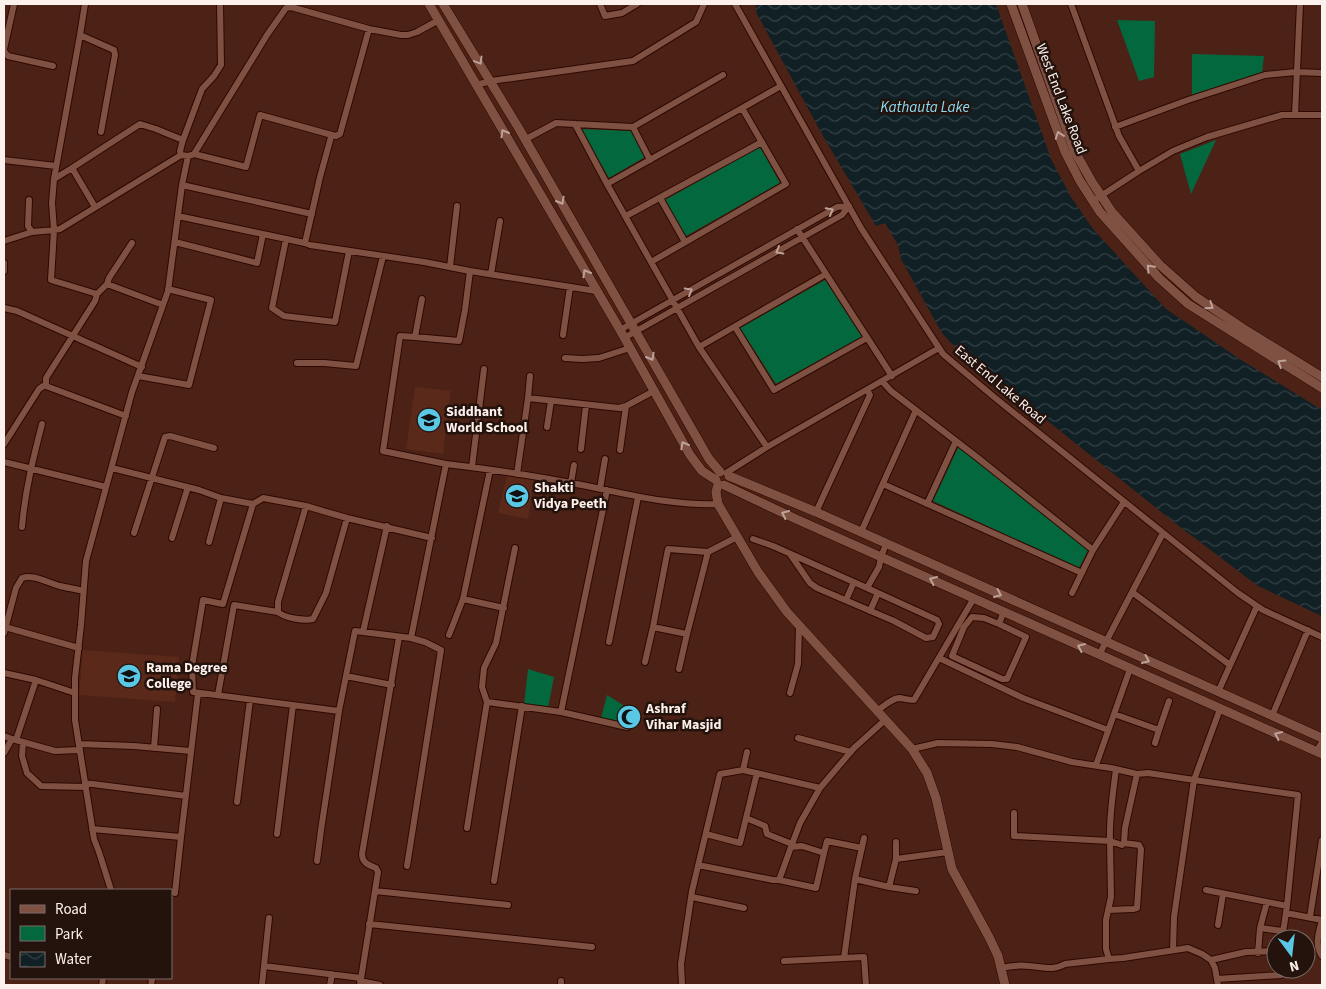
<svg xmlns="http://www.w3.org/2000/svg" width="1326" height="989" font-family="'Source Sans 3',sans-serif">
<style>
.built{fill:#5a291a}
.park{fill:#04683f}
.water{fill:url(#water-waves)}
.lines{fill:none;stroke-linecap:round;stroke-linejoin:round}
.street-casing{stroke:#2f0800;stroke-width:8}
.secondary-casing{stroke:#2f0800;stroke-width:10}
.street{stroke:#7f5143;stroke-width:6}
.secondary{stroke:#7f5143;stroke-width:9}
.oneway{stroke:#bea198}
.labels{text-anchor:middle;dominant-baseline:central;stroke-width:5;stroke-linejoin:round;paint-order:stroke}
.street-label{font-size:14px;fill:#fcf1ed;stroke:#24120c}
.poi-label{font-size:14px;font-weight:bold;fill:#fcf1ed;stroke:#24120c;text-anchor:start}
.water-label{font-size:15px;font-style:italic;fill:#88def6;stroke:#24120c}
</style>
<defs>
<pattern id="water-waves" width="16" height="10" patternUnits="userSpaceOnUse" patternTransform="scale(1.25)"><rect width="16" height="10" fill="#102025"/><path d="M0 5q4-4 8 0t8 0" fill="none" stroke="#344145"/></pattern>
</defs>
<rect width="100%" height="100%" fill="#4b2215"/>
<path class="built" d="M415 387 451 391 443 454 406 449Z
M507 475 534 479 528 519 498 513Z
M83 650 179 657 175 702 79 695Z"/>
<path class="park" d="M1117 20 1155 21 1154 77 1139 81Z
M1192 54 1264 56 1262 73 1192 96Z
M581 129 631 131 645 157 609 178Z
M1216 140 1191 194 1180 154Z
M760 147 780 183 686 236 665 200Z
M825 280 862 337 776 384 740 328Z
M959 446 1088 550 1079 568 933 501Z
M528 669 554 677 548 708 524 705Z
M607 695 623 705 617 723 601 718Z"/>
<path class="water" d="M755 4H996L1051 159 1071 197 1093 229 1166 309 1206 336 1238 358 1322 410V616L1258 586 1175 523 953 345 942 333 933 317 901 259 898 245 885 223 876 226 823 136 757 14Z"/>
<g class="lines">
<g class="street-casing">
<path id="street" d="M85 4 80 35 54 179 52 203 54 230 51 280 97 294
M600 4 605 16 622 13 637 4
M735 4 861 228 943 354 994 397 1238 593 1263 610 1322 637
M1071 4 1119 136 1139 171
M369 29 340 134 336 136 332 135 331 137 320 177 305 243 310 245 424 262 470 271
M80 35 114 50 115 55 101 132
M4 49 14 4
M4 51 8 56 53 66
M476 85 491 81 633 61 696 22 704 4
M1295 115 1300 4
M575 124 607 184 699 347 767 447
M633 127 723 75
M1115 127 1188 100 1265 75 1296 72 1322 73
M332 135 260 115 246 167 194 154 267 35 286 8 291 7 369 29 401 35H408L417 32 439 20
M526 139 556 123 633 127 650 160
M181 155 180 151 183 140 202 89 214 76 221 65 220 4
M192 155 188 156 182 185 312 214
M4 160 56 166
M54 179 72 168
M607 184 781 86
M660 198 685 242
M29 200 28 226 32 232
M1093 201 1139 171 1173 151 1207 137 1282 115H1322
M95 207 72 168 140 124 156 129 183 140
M178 216 305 243
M626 216 762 142
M797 229 892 376
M286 239 272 308 284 316 335 322 349 251
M4 241 32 232 54 230 60 229 181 155 188 156
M175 242 257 263 263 234
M651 262 786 184 742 108
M4 263V271
M450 267 457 206
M491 274 500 221
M107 284 163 305
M422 299 415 337 459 341 465 310 470 271 596 291
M4 308 17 311 142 367
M735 327 774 390 867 338
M620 330 837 207 849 206
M563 335 570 287
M415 337 400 336 383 451 446 464
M624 338 842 215 849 206
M699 347 826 274
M565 358 582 359 599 358 630 348
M297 363H324L356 366 383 256
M138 376 189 385 211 300 168 289
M530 376 528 398 619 408 626 406 654 391
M882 381 891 391 978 458 1093 550
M46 386V378L95 301 97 294 107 284 109 278 132 243
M547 427 551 401
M4 444 39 389 43 386H46L126 416
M581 449 586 405
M620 450 626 406
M4 462 106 487
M472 467 484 369
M112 468 199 490 221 498 253 504
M726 473 767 447 939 348
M517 474 528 398
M571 483 574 465
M883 484 1082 573
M600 489 605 459
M927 504 956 441
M306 506 278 602V612C284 618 304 621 313 619L326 593 347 518
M816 512 870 395 867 390
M22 527C25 491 33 459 42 424
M861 532 916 410
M134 533 165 437 170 436 214 448
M172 538 188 487
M432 538 347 518 306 506 263 498 253 504 223 604 203 600 192 666 193 692 339 711 355 631 411 638 446 464C488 469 530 475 571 483 620 492 668 506 718 504
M753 539 773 546 867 588
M209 542 221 498
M708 552 668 549 653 627 687 634 708 552 737 537
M790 554 810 583 817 588 894 621 926 638 933 637 939 624 937 620 867 588 879 567 881 557 886 544
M1132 592 1230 665
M1072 593 1093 550 1124 502
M463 599 504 608
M846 600 854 582
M870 611 878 593
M999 624 1026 637 1007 679H1002L952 656 964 627 972 617 984 618 999 624 1004 611
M5 627 79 648
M363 632 387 526
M4 633 16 588 22 578C34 574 48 583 60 586 68 588 76 589 83 591
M449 635 463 599 490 470
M609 642 638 497
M1099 655 1163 533
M939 658 1023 698 1108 730
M645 662 653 627
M679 669 687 634
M4 673 36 680
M346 676 392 685
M1218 692 1257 606
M790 693 798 664 799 626
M218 695 234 605 278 612
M487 702 561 712 607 490
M877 711C884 706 892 698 900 698 905 699 909 700 914 700L974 598
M561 712 627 727
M1114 714 1159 730 1169 701
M1272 716 1308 630
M4 736 12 739 4 753
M798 738 851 752
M12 739 55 751 80 750
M16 740 36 680 75 693
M23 742 22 756 27 773 41 786 86 787
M1155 743 1159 730
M79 744 134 746 191 751
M154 748 157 709
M912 749 938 743 992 744 1017 747 1072 762 1111 768 1137 774
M747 752 743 770 820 788 854 748 885 720
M1316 752 1322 742
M1096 765 1130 669
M85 783 186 796
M237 802 250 700
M1014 813V836L1110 841C1109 817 1113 793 1116 769
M746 818 765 826 767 834 792 844
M467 828 487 702 482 687 484 668 496 643 515 548
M92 829 181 837 198 693
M277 834 293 705
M706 834 740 843 757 773
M896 842V859
M791 847 800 823 820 788
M824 853 827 841 862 848
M317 861 321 830 339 711
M698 865 773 880H779L816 888 824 853 802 846 791 847 779 880
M407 866 441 650 425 642 411 638
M855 879 864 838
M494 881 522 706
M889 887 916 891
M111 890 99 852 94 839 75 720V678L81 625 86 561 132 392 168 291 182 185
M1206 890 1287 906 1282 939
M375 891 508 905
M175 893 181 837
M692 897 744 908
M1108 910 1133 909 1137 908 1141 849 1139 845 1124 843
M1286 913 1322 920
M1310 917 1322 840
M269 918 264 966 361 978
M1322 920C1319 932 1314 945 1322 956
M369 924 592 947
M1218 925 1223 894
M1260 928 1282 931
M1173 950 1174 917 1194 780 1298 795 1287 906
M1258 953 1260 928 1267 902
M4 955 11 957
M1109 959 1123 958 1188 948 1202 954 1211 960 1215 968 1218 985
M1211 960 1246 952 1276 951
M784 961 844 958
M1001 968C1010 966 1020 965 1029 966 1043 967 1053 971 1065 964L1109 959 1106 949V920L1111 897 1110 841 1122 845 1124 843 1125 828 1137 774 1148 773 1194 780 1220 709
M1217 979 1281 975V969
M360 981 380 985
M561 981V985
M102 985 103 978
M151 985 152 980 151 978
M262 985 264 966
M330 985 332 974
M360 985 378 872 376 868C369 865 362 863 362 854L399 637
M682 985 681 964 692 891 720 774 743 770
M866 985 864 957 844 958 855 879 889 887 896 859 948 852"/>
</g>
<g class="secondary-casing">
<path id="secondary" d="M429 4 620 330 690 455 702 471 716 480
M443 4 518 127 709 459 720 472
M1011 4 1065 152 1080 181 1100 212 1159 278 1188 304 1322 388
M1022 4 1074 150 1092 182 1112 212 1160 265 1196 297 1244 329 1322 377
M729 476 816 512 1322 738
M718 484 716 492 718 504 758 572 787 612 912 749 927 773 936 798 952 869 989 937 998 956 1005 985
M724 485 796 519 1322 754"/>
</g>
<use href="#street" class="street"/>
<use href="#secondary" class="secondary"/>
</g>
<defs><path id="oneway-chevron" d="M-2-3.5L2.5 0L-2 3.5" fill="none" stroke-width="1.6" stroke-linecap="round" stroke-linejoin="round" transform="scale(1.25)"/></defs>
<g class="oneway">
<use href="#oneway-chevron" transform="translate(479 61) rotate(59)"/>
<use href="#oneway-chevron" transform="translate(504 133) rotate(-120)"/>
<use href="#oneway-chevron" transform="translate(1059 135) rotate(-110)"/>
<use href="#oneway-chevron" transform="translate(561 201) rotate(60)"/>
<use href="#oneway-chevron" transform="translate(830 211) rotate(-28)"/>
<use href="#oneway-chevron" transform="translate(779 251) rotate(150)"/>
<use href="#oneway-chevron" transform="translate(1150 268) rotate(-133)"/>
<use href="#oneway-chevron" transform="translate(586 273) rotate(-120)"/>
<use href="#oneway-chevron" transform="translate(689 291) rotate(-30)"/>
<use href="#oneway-chevron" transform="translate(1210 306) rotate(34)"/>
<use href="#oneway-chevron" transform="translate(651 357) rotate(60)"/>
<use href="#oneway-chevron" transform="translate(1281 363) rotate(-148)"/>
<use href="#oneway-chevron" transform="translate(684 445) rotate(-119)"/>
<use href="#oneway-chevron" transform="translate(785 514) rotate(-155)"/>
<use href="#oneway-chevron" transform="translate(933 580) rotate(-156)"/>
<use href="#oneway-chevron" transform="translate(998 594) rotate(24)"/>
<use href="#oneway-chevron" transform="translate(1081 647) rotate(-156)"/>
<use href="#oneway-chevron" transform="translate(1146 660) rotate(24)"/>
<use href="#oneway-chevron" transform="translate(1278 735) rotate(-156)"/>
</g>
<defs>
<g id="school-disc" transform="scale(1.25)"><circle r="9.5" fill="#5ac8e5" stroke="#24120c"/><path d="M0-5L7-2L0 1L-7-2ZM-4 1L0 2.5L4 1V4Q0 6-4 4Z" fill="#111"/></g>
<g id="university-disc" transform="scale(1.25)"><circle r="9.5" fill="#5ac8e5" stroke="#24120c"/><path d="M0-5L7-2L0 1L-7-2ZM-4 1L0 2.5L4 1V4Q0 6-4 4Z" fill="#111"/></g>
<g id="mosque-disc" transform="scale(1.25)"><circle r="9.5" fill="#5ac8e5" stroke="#24120c"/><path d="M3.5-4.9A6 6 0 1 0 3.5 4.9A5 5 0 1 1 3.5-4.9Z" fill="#111"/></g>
</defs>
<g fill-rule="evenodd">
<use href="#school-disc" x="429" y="420"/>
<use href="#school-disc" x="517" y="496"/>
<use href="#university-disc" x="129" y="676"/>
<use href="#mosque-disc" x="629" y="717"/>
</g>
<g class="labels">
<g class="street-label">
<text transform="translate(1061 99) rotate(69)">West End Lake Road</text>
<text transform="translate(1000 385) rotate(40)">East End Lake Road</text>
</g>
<g class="poi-label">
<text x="446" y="412">Siddhant<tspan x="446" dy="16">World School</tspan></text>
<text x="534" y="488">Shakti<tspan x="534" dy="16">Vidya Peeth</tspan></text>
<text x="146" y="668">Rama Degree<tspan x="146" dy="16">College</tspan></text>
<text x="646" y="709">Ashraf<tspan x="646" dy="16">Vihar Masjid</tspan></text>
</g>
<g class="water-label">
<text x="925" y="107">Kathauta Lake</text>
</g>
</g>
<rect width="1326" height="989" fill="none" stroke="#fcf1ed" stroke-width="10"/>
<rect x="10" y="889" width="162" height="90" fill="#24120c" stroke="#7a6b66"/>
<rect x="20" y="905" width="25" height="8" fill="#7f5143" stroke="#7a6b66"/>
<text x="55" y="914" font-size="15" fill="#fcf1ed">Road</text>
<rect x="20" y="926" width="25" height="15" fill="#04683f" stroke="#7a6b66"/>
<text x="55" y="939" font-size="15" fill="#fcf1ed">Park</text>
<rect x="20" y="952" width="25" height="15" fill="url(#water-waves)" stroke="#7a6b66"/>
<text x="55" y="964" font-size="15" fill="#fcf1ed">Water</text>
<g transform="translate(1291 954) rotate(165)"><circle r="24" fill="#24120c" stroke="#7a6b66"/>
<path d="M0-4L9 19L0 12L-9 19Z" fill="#5ac8e5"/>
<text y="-8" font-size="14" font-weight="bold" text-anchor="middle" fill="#fcf1ed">N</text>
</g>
</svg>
